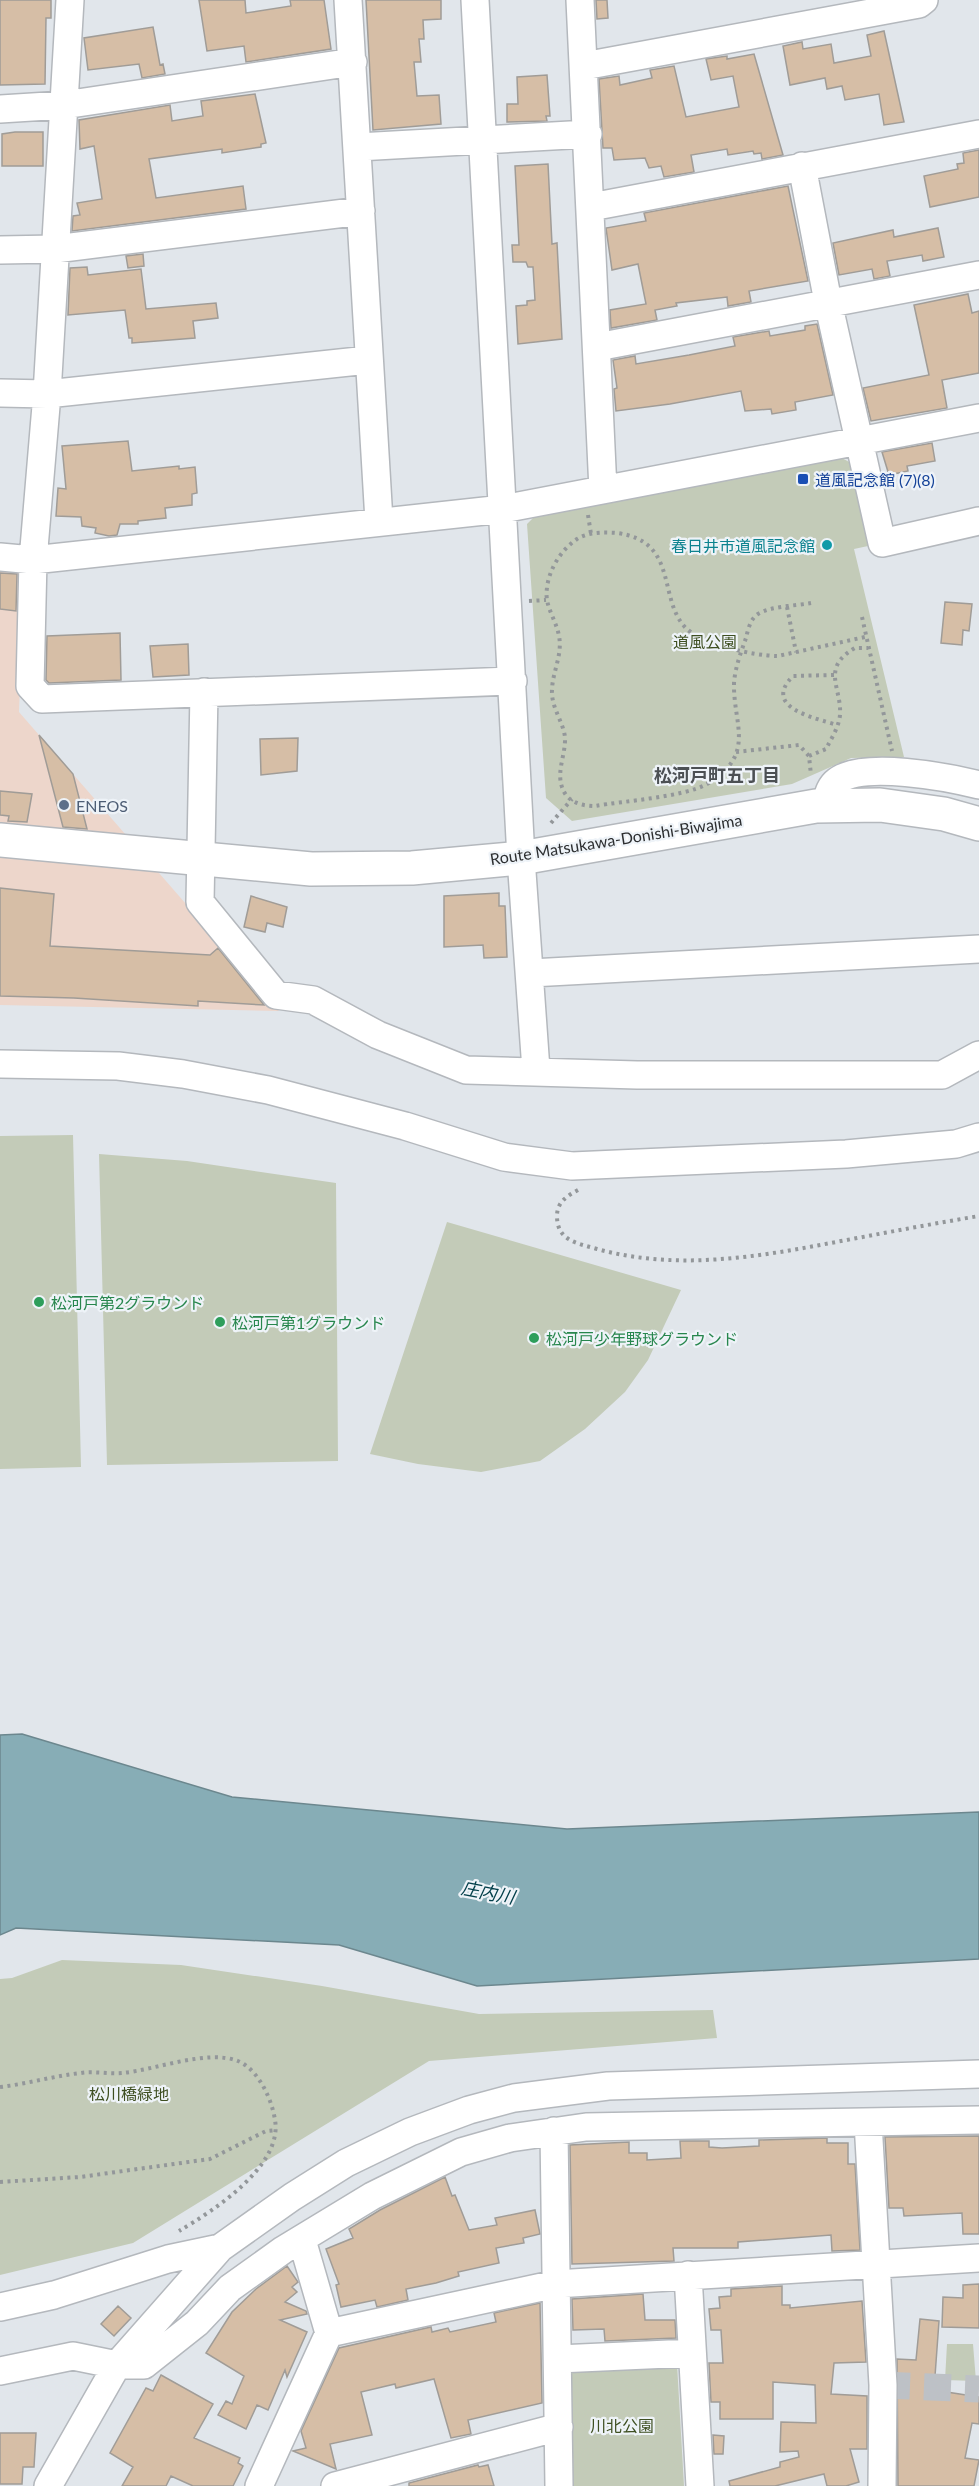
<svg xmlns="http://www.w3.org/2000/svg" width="979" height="2486" font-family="Lato,'Noto Sans JP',sans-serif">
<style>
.industrial{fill:#edd6cb}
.green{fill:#c3cbb8}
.water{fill:#87adb6;stroke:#6c878e;stroke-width:1.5}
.building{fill:#d6bea6;stroke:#a09c97;stroke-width:1.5}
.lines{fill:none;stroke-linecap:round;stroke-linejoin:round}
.minor-tunnel{stroke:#bdc1c6;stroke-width:27;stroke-dasharray:27 14;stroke-linecap:butt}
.minor-casing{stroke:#b4b8bd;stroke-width:30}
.major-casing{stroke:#b4b8bd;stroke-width:36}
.path{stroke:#93979a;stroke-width:4;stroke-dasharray:3 4.5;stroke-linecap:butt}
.minor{stroke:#fff;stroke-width:27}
.major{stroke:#fff;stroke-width:33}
.transit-dot{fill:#1a4fb4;stroke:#eef3f8;stroke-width:2}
.culture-dot{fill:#0f9aa8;stroke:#eef3f8;stroke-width:2}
.service-dot{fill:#5c6f8a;stroke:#eef3f8;stroke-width:2}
.leisure-dot{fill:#2e9e5b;stroke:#eef3f8;stroke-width:2}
.labels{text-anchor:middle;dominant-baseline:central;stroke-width:4.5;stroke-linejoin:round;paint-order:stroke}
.transit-label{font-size:16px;fill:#164399;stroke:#eef3f8;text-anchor:start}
.culture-label{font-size:16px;fill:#0d838f;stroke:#eef3f8;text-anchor:end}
.park-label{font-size:16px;fill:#3e4f21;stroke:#eef3f8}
.service-label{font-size:16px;fill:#4e5e75;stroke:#eef3f8;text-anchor:start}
.street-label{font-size:16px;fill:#2c2e30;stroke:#eef3f8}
.leisure-label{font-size:16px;fill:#27864d;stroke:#eef3f8;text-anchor:start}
.neighbourhood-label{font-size:18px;font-weight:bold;fill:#4c5054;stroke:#eef3f8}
.water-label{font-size:18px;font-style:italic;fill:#013e49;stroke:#eef3f8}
</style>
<rect width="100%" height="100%" fill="#e1e6eb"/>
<path class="industrial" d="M0 568 19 570 24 577 19 712 279 1011 0 1005Z"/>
<path class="green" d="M840 457 851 463 868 546 854 549 904 757 851 758 792 784 572 821 546 798 527 524 537 514Z
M73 1135 81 1467 0 1469V1136Z
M99 1154 187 1161 336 1183 338 1461 107 1465Z
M447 1222 681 1290 648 1360 625 1392 585 1429 540 1461 481 1472 418 1464 370 1454Z
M62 1960 181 1965 322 1986 479 2014 713 2010 717 2038 429 2061 133 2243 0 2275V1979L12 1978Z
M947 2344H973L976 2381 945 2380Z
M677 2364 684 2486H565L562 2365Z"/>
<path class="water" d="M22 1734 232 1797 567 1829 979 1812V1959L477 1986 339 1945 16 1928 0 1935V1735Z"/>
<path class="building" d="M0 0H51V18H46L45 84 0 85Z
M199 0H245L246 13 291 6 290 0H324L331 49 246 62 244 46 207 51Z
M366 0H441V19L423 20 424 39H419L421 62H414L417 96 439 95 441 124 373 130Z
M596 0H607L608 18 597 19Z
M153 27 160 65 163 64 165 74 142 78 139 64 88 70 84 38Z
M884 31 904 122 884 125 879 94 845 100 842 86 827 89 825 78 790 85 783 46 802 42 803 49 831 44 834 63 871 56 867 35Z
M754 54 783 155 762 159 761 153 754 154 753 151 728 155 727 149 691 155 694 172 664 177 661 166 649 168 645 158 614 160 612 148H603L599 79 619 76 620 85 652 78 650 70 674 66 686 117 739 107 733 76 711 80 706 59 727 56V59Z
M547 75 550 116H546L547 121 507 122V104H518L517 77Z
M255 94 266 143 261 144V147L222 153V149L149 159 156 198 243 186 246 209 72 231 73 216 80 215 77 203 102 199 94 146 80 149 79 120 170 105 172 121 203 116 201 101Z
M15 132H43V166H2V134Z
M979 150V197L930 207 924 176 958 169 957 164 964 163 963 153Z
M548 164 552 244 557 243 562 339 518 344 516 306 527 305V301L535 300 533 267H528L526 262H513L512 245H519L515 166Z
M788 186 808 281 749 291 751 302 728 306 727 297 676 303 677 306 655 310 657 320 611 328 610 310 646 304 638 264 612 270 606 228 646 221 644 213Z
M938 228 944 257 923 261 922 255 887 261 890 276 874 279 872 269 839 275 833 243 893 230 894 237Z
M143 254 144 266 128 268 126 256Z
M87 267 88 275 141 269 146 309 216 303 218 318 193 321 195 338 132 343V338H129L125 310 68 315 70 268Z
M968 294 972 313 979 311V373L942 380 947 408 871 421 863 388 929 375 914 305Z
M817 324 833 395 795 402 796 410 772 414 771 409 745 411 741 391 670 404 616 411 614 389 617 388 613 360 635 356 636 364 689 355 735 346 733 337 769 331 770 336 805 330V326Z
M128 441 132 471 179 466V469L195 467 197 493 192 494V505L165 508 166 518 138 521V524H120L117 535 109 536 95 533 96 528 82 526 81 517 56 516 58 488 66 489 62 446Z
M932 443 935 461 907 466 908 471 889 475 882 452Z
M0 573 17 574 16 611 0 609Z
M945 602 972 604 969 631 963 630 962 645 941 643Z
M120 633 121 680 49 683 46 680 47 636Z
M188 644 189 675 153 677 150 646Z
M39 735 73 774 87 829 63 827Z
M298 738 297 771 261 775 260 739Z
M0 791 32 794 27 822 8 821 9 816 0 815Z
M0 888 54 894 50 946 210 955 218 948 264 1005 198 1001V1006L74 998 0 996Z
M499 893V906H505L507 957 484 958 483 945 444 947V896Z
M251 896 287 907 283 927 267 923 265 932 244 927Z
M979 2136V2234H963L962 2213 904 2216 903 2208H889L885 2137Z
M827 2138V2143H848V2164H855L860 2250 832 2251 831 2235 738 2242V2248H673L674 2261 572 2264 570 2145 629 2142V2153H647V2160L681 2158 680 2141H709V2147L722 2148 759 2146V2140Z
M445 2177 452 2196 455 2195 469 2230 497 2225 495 2218 535 2210 540 2234 523 2238 524 2243 496 2248 499 2263 458 2272 459 2276 436 2283 406 2289 408 2300 377 2307 375 2300 341 2307 336 2285 339 2284 326 2249 353 2238 349 2229 380 2210Z
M287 2266 298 2282 292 2287 297 2292 285 2302 306 2311 307 2314 280 2320 307 2332 287 2377 285 2370 268 2410 257 2405 246 2429 218 2415 226 2401 232 2404 244 2376 206 2353 232 2312 256 2289Z
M979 2284V2328L942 2327 943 2297 963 2298V2285Z
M782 2286V2305H790V2308L862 2301 866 2362 834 2363 831 2394 867 2396V2449H850L859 2482 846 2486H827L824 2474 775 2486H730L729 2481 780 2467V2462L799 2457 798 2451 780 2452 781 2422 816 2423 815 2385 773 2382V2419H720V2402H711L709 2363H723L721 2330H711L709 2309 720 2308 719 2297 731 2296V2289Z
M643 2294 645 2320H675L676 2338 605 2341 604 2329 573 2330 572 2299Z
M540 2303 542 2403 468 2420 471 2434 451 2438 434 2379 396 2388 395 2384 361 2392 372 2435 330 2444 336 2469 293 2451 306 2448 301 2431 339 2348 431 2327 432 2332 448 2328 450 2332 496 2322 494 2313Z
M118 2306 131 2318 114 2336 101 2324Z
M920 2319 939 2321 934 2390 979 2397V2424L972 2423 965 2458 979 2460 974 2486H898L897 2359 916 2360Z
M161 2375 213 2404 194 2438 240 2458 238 2463 243 2466 233 2486H193L171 2476 166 2486H122L133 2467 110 2453 146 2388 153 2391Z
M0 2433H36L34 2467H23L22 2484H0Z
M713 2435 724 2436 723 2454H714Z
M478 2465 479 2467 488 2465 494 2486H409V2483Z"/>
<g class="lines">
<path class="minor-tunnel" d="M883 2385 979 2389"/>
<g class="minor-casing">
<path id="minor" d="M70 0 47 394 33 560 30 686 42 699 513 681
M348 0 379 521
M475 0 521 858 536 1070
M580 0 603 490
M584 66 919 4 924 0
M0 109 64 105 353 62
M358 147 588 134
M802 166 828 302 882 543 979 521
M591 207 979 134
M0 250 55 249 361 211
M597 347 979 275
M0 393 47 394 368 360
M0 557 33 560 503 509 979 418
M204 692 200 902 276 995 313 1000 378 1035 466 1070 637 1075H942L979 1055
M825 806C828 796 829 787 837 781 863 761 948 777 979 785
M531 973 979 949
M0 1064 118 1066 183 1074 268 1090 405 1126 504 1157 572 1166 846 1154 956 1144 979 1137
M868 2122 883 2385 882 2486
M554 2131 559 2486
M302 2240 329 2333
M688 2275 700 2486
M0 2307 54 2295 168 2259 220 2248 292 2197 346 2163 410 2132 469 2110 514 2098 608 2086 979 2074
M558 2359 691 2353
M0 2371 73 2356 117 2365H144L197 2323 230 2288 283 2250 372 2196 461 2152 510 2138 586 2127 979 2120
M48 2486 117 2365 220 2248
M259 2486 329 2333 556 2284 979 2258
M335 2486 559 2427"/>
</g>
<g class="major-casing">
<path id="major" d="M0 840 311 869 412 868 521 858 816 806 880 805 944 814 979 824"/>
</g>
<path class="path" d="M588 515 591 534
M529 601 546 600
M811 603C795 606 771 606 758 614 750 619 748 630 746 638 741 652 735 668 734 683 733 725 757 754 707 784 684 797 623 801 595 806 585 806 573 804 566 795 553 776 566 757 565 737 563 722 553 710 552 694 551 674 563 656 559 636 556 619 544 606 547 588 549 569 561 550 577 539 588 532 604 532 617 533 678 541 658 596 684 626 699 644 754 656 778 656L865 637
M787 607 796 652
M862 617 892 751
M834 675 793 676C761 708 816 718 837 725
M736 752 799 745 809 756 811 775
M809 756 826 749C831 739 839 727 840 715 842 688 820 668 855 648H868
M551 823 572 799
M578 1190C567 1196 557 1202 557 1216 557 1241 577 1243 597 1249 677 1271 757 1257 836 1242 884 1233 931 1224 979 1216
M0 2087C27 2084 53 2076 81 2073 94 2071 108 2074 122 2073 155 2070 207 2049 238 2061 259 2070 272 2100 275 2120 283 2166 213 2211 179 2231
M0 2182 80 2177 210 2159 266 2131 277 2130"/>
<use href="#minor" class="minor"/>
<use href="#major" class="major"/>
</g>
<rect class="transit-dot" x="797" y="473" width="12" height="12" rx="3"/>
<circle class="culture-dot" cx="827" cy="545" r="6"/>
<circle class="service-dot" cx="64" cy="805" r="6"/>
<g class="leisure-dot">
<circle cx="39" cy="1302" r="6"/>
<circle cx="220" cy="1322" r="6"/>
<circle cx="534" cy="1338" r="6"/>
</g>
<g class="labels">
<g class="transit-label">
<text x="815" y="479">道風記念館 (7)(8)</text>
</g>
<g class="culture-label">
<text x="815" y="545">春日井市道風記念館</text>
</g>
<g class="park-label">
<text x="705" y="641">道風公園</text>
<text x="129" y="2093">松川橋緑地</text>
<text x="622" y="2425">川北公園</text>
</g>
<g class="service-label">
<text x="76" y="805">ENEOS</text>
</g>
<g class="street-label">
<text transform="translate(616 839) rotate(-9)">Route Matsukawa-Donishi-Biwajima</text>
</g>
<g class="leisure-label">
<text x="51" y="1302">松河戸第2グラウンド</text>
<text x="232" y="1322">松河戸第1グラウンド</text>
<text x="546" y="1338">松河戸少年野球グラウンド</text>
</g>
<g class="neighbourhood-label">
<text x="717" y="775">松河戸町五丁目</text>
</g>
<g class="water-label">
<text transform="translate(488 1892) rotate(11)">庄内川</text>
</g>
</g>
</svg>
